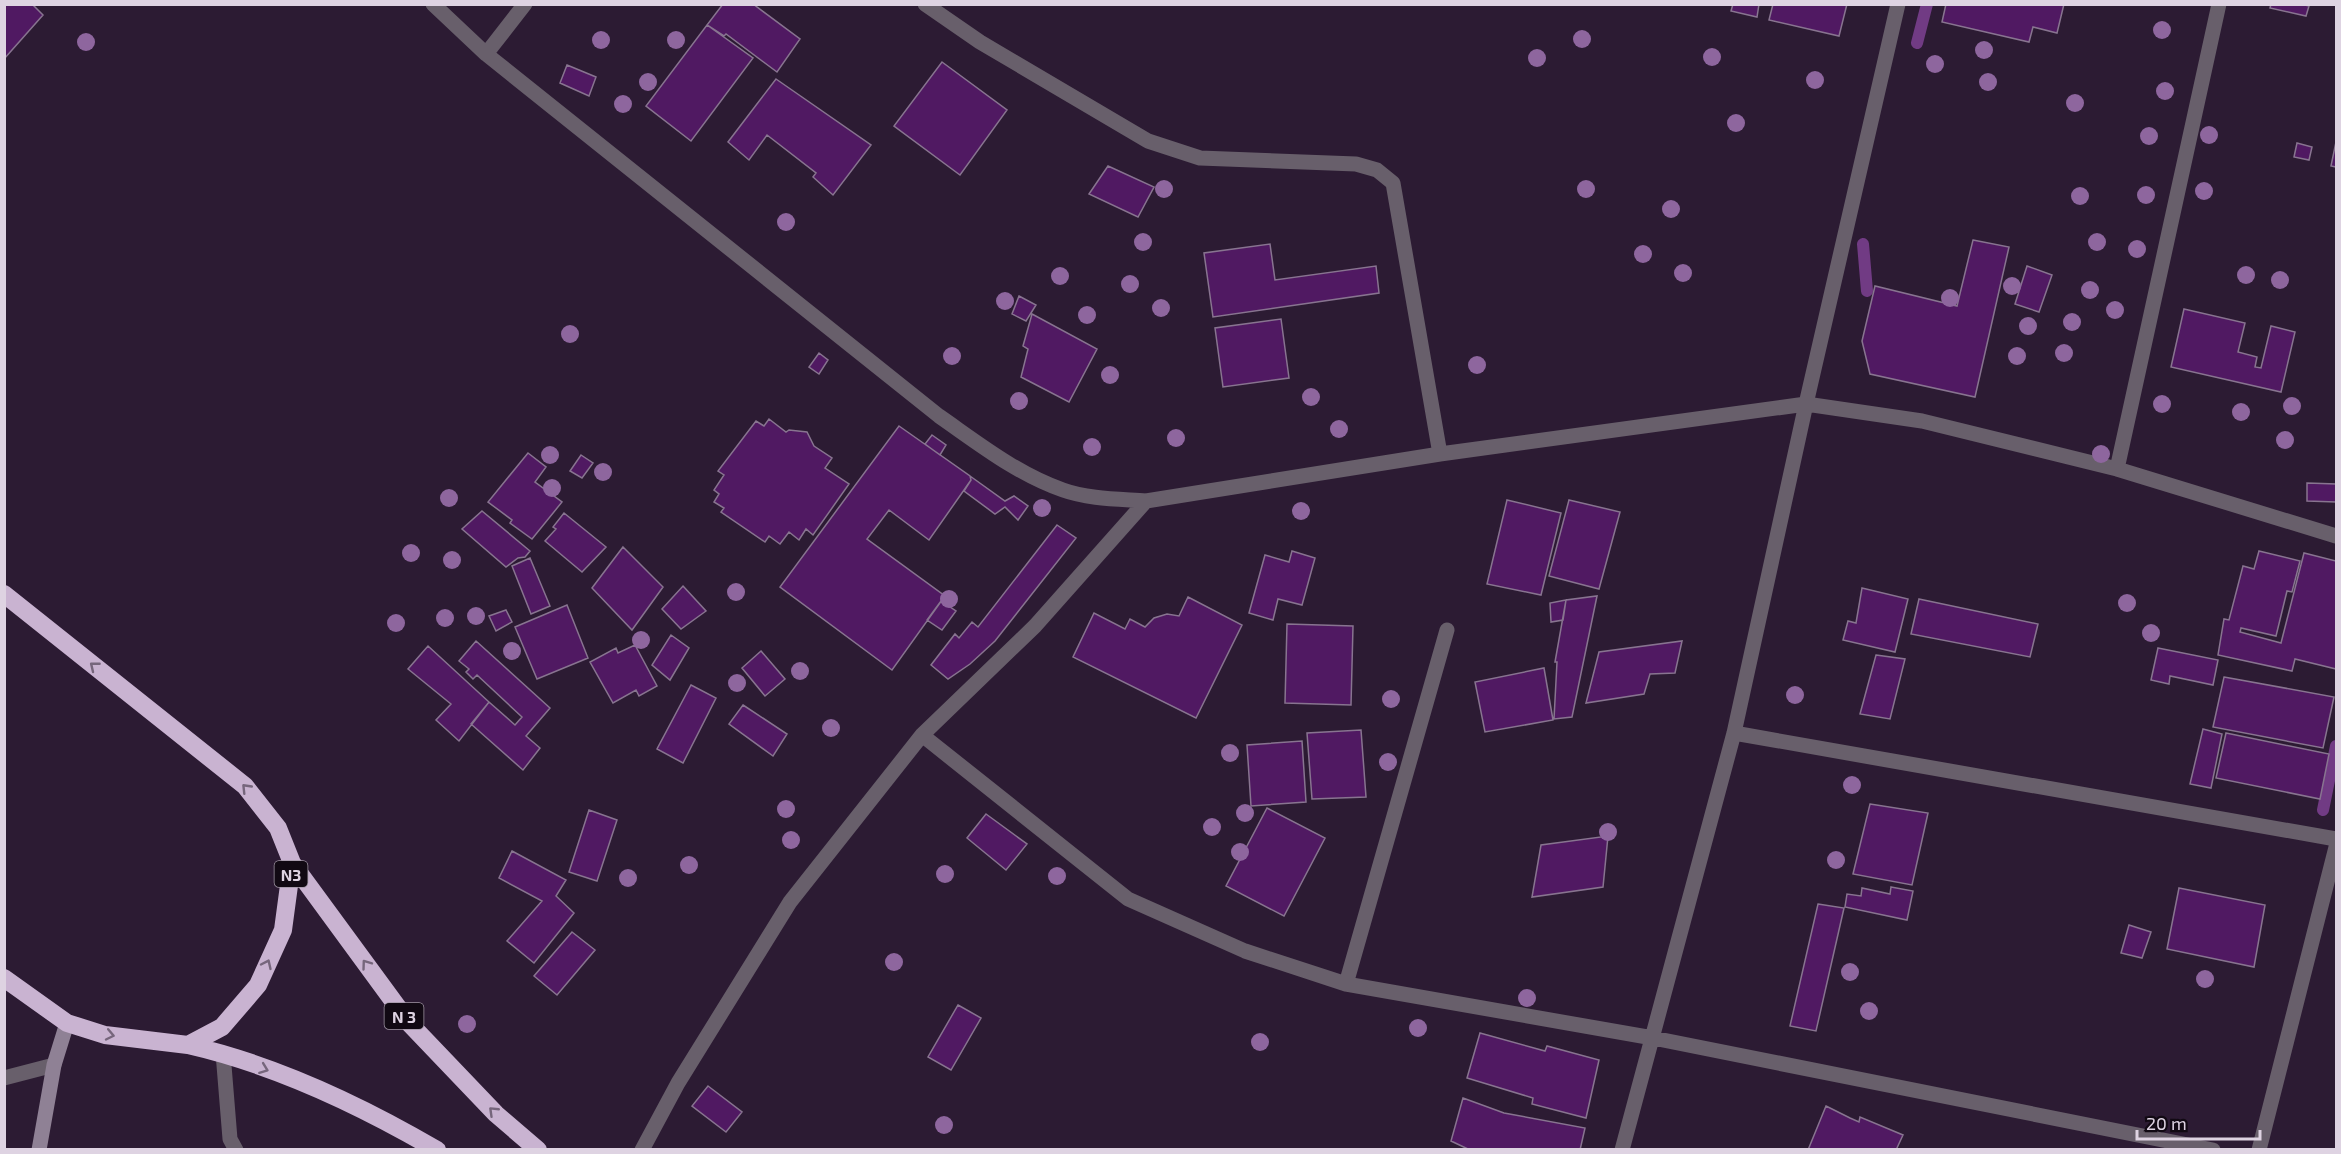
<svg xmlns="http://www.w3.org/2000/svg" width="2341" height="1154" font-family="'Exo 2',sans-serif">
<style>
.lines{fill:none;stroke-linecap:round;stroke-linejoin:round}
.stream{stroke:#713b84;stroke-width:12}
.building{fill:#501962;stroke:#887490;stroke-width:1.5}
.lane{stroke:#685f6b;stroke-width:15}
.street{stroke:#685f6b;stroke-width:15}
.secondary{stroke:#8f8195;stroke-width:15}
.highway{stroke:#c9b3d1;stroke-width:18}
.tree{fill:#8e669e}
.oneway{stroke:#76667c}
.labels{text-anchor:middle;dominant-baseline:central;stroke-width:4.5;stroke-linejoin:round;paint-order:stroke}
.shield{fill:#110913;stroke:#a096a4;stroke-width:1.5}
.shield-label{font-size:16px;font-weight:bold;fill:#ded3e2}
</style>
<rect width="100%" height="100%" fill="#2c1b33"/>
<g class="lines">
<path class="stream" d="M1917 43 1927 4
M1863 244 1867 291
M2323 810 2336 746"/>
</g>
<path class="building" d="M4 4H32L43 15 4 59Z
M723 4H753L800 39 777 72 726 34 724 36 707 25Z
M1733 4H1759L1757 17 1731 11Z
M1773 4H1847L1839 36 1769 20Z
M1946 4H2064L2057 33 2033 27 2029 42 1942 22Z
M2271 4H2301L2309 6 2306 16 2270 8Z
M707 25 753 58 691 141 646 106Z
M942 62 1007 110 960 175 894 126Z
M567 65 596 77 589 96 560 83Z
M776 79 871 145 833 195 813 177 816 173 767 135 749 160 728 142Z
M2336 142V167L2331 166Z
M2297 143 2312 147 2309 160 2294 157Z
M1108 166 1154 187 1138 217 1089 194Z
M1973 240 2009 247 1975 397 1870 374 1862 341 1875 286 1957 306Z
M1270 244 1275 280 1376 266 1379 293 1213 317 1204 253Z
M2027 266 2052 275 2039 312 2015 304Z
M1019 296 1036 305 1026 321 1012 314Z
M2184 309 2245 323 2238 352 2257 357 2255 367 2261 368 2271 326 2295 332 2281 392 2171 367Z
M1032 314 1097 349 1069 402 1021 377 1028 349 1023 346Z
M1281 319 1289 378 1223 387 1215 328Z
M819 353 828 360 819 374 809 367Z
M769 419 786 432 789 430 807 432 814 446 832 458 825 468 849 484 813 535 806 529 799 540 789 532 780 544 769 536 765 542 721 512 724 508 714 502 719 494 714 490 724 475 718 471 756 421 764 426Z
M899 426 970 476 971 480 929 540 889 510 867 539 945 596 892 670 780 587Z
M932 435 946 445 940 455 925 444Z
M528 453 546 467 535 482 562 502 532 539 510 523 512 520 488 502Z
M581 455 593 463 582 478 570 471Z
M970 476 1005 501 1014 496 1028 506 1018 520 1005 507 995 514 964 491 971 480Z
M2307 483 2336 484V502L2307 501Z
M1507 500 1561 513 1541 595 1487 584Z
M1569 500 1620 512 1599 589 1549 576Z
M482 511 530 551 525 557 518 558 506 567 462 529Z
M564 513 606 547 582 572 545 541 556 529 553 527Z
M1057 525 1076 538 995 641 970 664 948 679 931 665 955 634 959 638 972 622 978 627Z
M623 547 663 587 632 630 592 588Z
M1292 551 1315 558 1302 605 1278 599 1273 620 1249 613 1265 555 1289 562Z
M2259 551 2300 561 2292 592 2287 591 2276 636 2241 628 2240 632 2281 643 2304 553 2336 561V669L2295 659 2292 671 2218 655 2224 619 2229 620 2243 566 2254 569Z
M530 558 550 606 531 614 512 566Z
M683 586 706 611 681 629 662 609Z
M1862 588 1908 599 1895 652 1843 640 1848 621 1856 623Z
M1597 596 1572 717 1554 719 1557 662H1555L1566 600Z
M1188 597 1242 625 1196 718 1073 657 1094 613 1125 629 1130 619 1145 627 1154 618 1167 614 1179 616Z
M1919 599 2038 624 2030 657 1911 634Z
M1566 600 1563 620 1551 622 1550 603Z
M941 601 956 611 942 630 927 620Z
M567 605 588 658 537 679 515 627Z
M506 610 512 622 496 631 489 616Z
M1287 624 1353 626 1351 705 1285 703Z
M671 635 689 648 670 680 652 665Z
M476 641 550 708 526 736 540 748 523 770 471 724 489 702 515 725 522 717 477 675 473 679 466 672 469 669 459 661Z
M1682 641 1675 673 1650 674 1644 694 1586 703 1599 652Z
M635 645 657 686 639 696 636 690 613 703 590 662 616 648 618 653Z
M428 646 489 702 459 741 436 720 451 704 408 669Z
M2158 648 2218 660 2213 685 2170 676 2169 684 2151 680Z
M761 651 785 679 765 696 742 668Z
M1876 655 1905 659 1890 719 1860 714Z
M1544 668 1553 720 1485 732 1475 682Z
M2224 677 2334 697 2323 748 2213 727Z
M691 685 716 698 683 763 657 749Z
M743 705 787 734 773 756 729 724Z
M2203 729 2222 734 2211 788 2190 784Z
M1361 730 1366 797 1312 799 1307 733Z
M2226 733 2329 754 2320 799 2216 778Z
M1302 741 1306 802 1251 806 1247 745Z
M1870 804 1928 813 1912 885 1853 874Z
M1267 808 1325 838 1284 916 1226 886Z
M589 810 617 820 597 881 569 872Z
M986 814 1027 844 1006 870 967 838Z
M1608 836 1603 887 1532 897 1541 845Z
M512 851 566 880 556 896 574 913 534 963 507 941 542 901 499 878Z
M1891 887 1913 891 1907 920 1845 907 1847 894 1861 896 1862 888 1890 894Z
M2179 888 2265 905 2254 967 2167 949Z
M1818 904 1844 908 1816 1031 1790 1026Z
M2129 925 2151 932 2142 958 2121 953Z
M572 932 595 950 557 995 534 976Z
M958 1005 981 1018 951 1070 928 1057Z
M1480 1033 1545 1051 1547 1046 1599 1060 1586 1118 1532 1104 1533 1098 1467 1078Z
M708 1086 742 1112 726 1132 692 1106Z
M1463 1098 1504 1113 1585 1128 1580 1150H1470L1451 1141Z
M1826 1106 1850 1118 1859 1122 1860 1117 1903 1135 1896 1150H1808Z"/>
<g class="lines">
<path class="lane" d="M223 1053 230 1139 236 1150"/>
<path class="street" d="M433 4 486 54 939 416C978 443 1017 474 1063 490 1088 499 1119 499 1146 501
M925 4 980 42 1148 141 1200 158 1356 164 1377 170 1393 183 1440 454
M486 54 525 4
M2117 469 2219 4
M1734 733 2336 839
M922 735 1128 899 1245 951 1346 984 1653 1038 2213 1150
M1346 984 1447 630
M4 1078 54 1065
M642 1150 678 1083 790 902 922 735 1035 626 1146 501 1440 454 1806 404 1922 421 2117 469 2336 536
M1622 1150 1734 733 1806 404 1898 4
M2259 1150 2336 847"/>
<path class="secondary" d="M39 1150 54 1065 67 1023"/>
<path class="highway" d="M4 594 245 786 278 828 292 863 283 930 258 985 222 1027 188 1045 105 1035 67 1023 4 978
M292 863 410 1024 496 1114 538 1150
M188 1045C276 1065 360 1105 437 1150"/>
</g>
<g class="tree">
<circle cx="2162" cy="30" r="9"/>
<circle cx="1582" cy="39" r="9"/>
<circle cx="601" cy="40" r="9"/>
<circle cx="676" cy="40" r="9"/>
<circle cx="86" cy="42" r="9"/>
<circle cx="1984" cy="50" r="9"/>
<circle cx="1712" cy="57" r="9"/>
<circle cx="1537" cy="58" r="9"/>
<circle cx="1935" cy="64" r="9"/>
<circle cx="1815" cy="80" r="9"/>
<circle cx="648" cy="82" r="9"/>
<circle cx="1988" cy="82" r="9"/>
<circle cx="2165" cy="91" r="9"/>
<circle cx="2075" cy="103" r="9"/>
<circle cx="623" cy="104" r="9"/>
<circle cx="1736" cy="123" r="9"/>
<circle cx="2209" cy="135" r="9"/>
<circle cx="2149" cy="136" r="9"/>
<circle cx="1164" cy="189" r="9"/>
<circle cx="1586" cy="189" r="9"/>
<circle cx="2204" cy="191" r="9"/>
<circle cx="2146" cy="195" r="9"/>
<circle cx="2080" cy="196" r="9"/>
<circle cx="1671" cy="209" r="9"/>
<circle cx="786" cy="222" r="9"/>
<circle cx="1143" cy="242" r="9"/>
<circle cx="2097" cy="242" r="9"/>
<circle cx="2137" cy="249" r="9"/>
<circle cx="1643" cy="254" r="9"/>
<circle cx="1683" cy="273" r="9"/>
<circle cx="2246" cy="275" r="9"/>
<circle cx="1060" cy="276" r="9"/>
<circle cx="2280" cy="280" r="9"/>
<circle cx="1130" cy="284" r="9"/>
<circle cx="2012" cy="286" r="9"/>
<circle cx="2090" cy="290" r="9"/>
<circle cx="1950" cy="298" r="9"/>
<circle cx="1005" cy="301" r="9"/>
<circle cx="1161" cy="308" r="9"/>
<circle cx="2115" cy="310" r="9"/>
<circle cx="1087" cy="315" r="9"/>
<circle cx="2072" cy="322" r="9"/>
<circle cx="2028" cy="326" r="9"/>
<circle cx="570" cy="334" r="9"/>
<circle cx="2064" cy="353" r="9"/>
<circle cx="952" cy="356" r="9"/>
<circle cx="2017" cy="356" r="9"/>
<circle cx="1477" cy="365" r="9"/>
<circle cx="1110" cy="375" r="9"/>
<circle cx="1311" cy="397" r="9"/>
<circle cx="1019" cy="401" r="9"/>
<circle cx="2162" cy="404" r="9"/>
<circle cx="2292" cy="406" r="9"/>
<circle cx="2241" cy="412" r="9"/>
<circle cx="1339" cy="429" r="9"/>
<circle cx="1176" cy="438" r="9"/>
<circle cx="2285" cy="440" r="9"/>
<circle cx="1092" cy="447" r="9"/>
<circle cx="2101" cy="454" r="9"/>
<circle cx="550" cy="455" r="9"/>
<circle cx="603" cy="472" r="9"/>
<circle cx="552" cy="488" r="9"/>
<circle cx="449" cy="498" r="9"/>
<circle cx="1042" cy="508" r="9"/>
<circle cx="1301" cy="511" r="9"/>
<circle cx="411" cy="553" r="9"/>
<circle cx="452" cy="560" r="9"/>
<circle cx="736" cy="592" r="9"/>
<circle cx="949" cy="599" r="9"/>
<circle cx="2127" cy="603" r="9"/>
<circle cx="476" cy="616" r="9"/>
<circle cx="445" cy="618" r="9"/>
<circle cx="396" cy="623" r="9"/>
<circle cx="2151" cy="633" r="9"/>
<circle cx="641" cy="640" r="9"/>
<circle cx="512" cy="651" r="9"/>
<circle cx="800" cy="671" r="9"/>
<circle cx="737" cy="683" r="9"/>
<circle cx="1795" cy="695" r="9"/>
<circle cx="1391" cy="699" r="9"/>
<circle cx="831" cy="728" r="9"/>
<circle cx="1230" cy="753" r="9"/>
<circle cx="1388" cy="762" r="9"/>
<circle cx="1852" cy="785" r="9"/>
<circle cx="786" cy="809" r="9"/>
<circle cx="1245" cy="813" r="9"/>
<circle cx="1212" cy="827" r="9"/>
<circle cx="1608" cy="832" r="9"/>
<circle cx="791" cy="840" r="9"/>
<circle cx="1240" cy="852" r="9"/>
<circle cx="1836" cy="860" r="9"/>
<circle cx="689" cy="865" r="9"/>
<circle cx="945" cy="874" r="9"/>
<circle cx="1057" cy="876" r="9"/>
<circle cx="628" cy="878" r="9"/>
<circle cx="894" cy="962" r="9"/>
<circle cx="1850" cy="972" r="9"/>
<circle cx="2205" cy="979" r="9"/>
<circle cx="1527" cy="998" r="9"/>
<circle cx="1869" cy="1011" r="9"/>
<circle cx="467" cy="1024" r="9"/>
<circle cx="1418" cy="1028" r="9"/>
<circle cx="1260" cy="1042" r="9"/>
<circle cx="944" cy="1125" r="9"/>
</g>
<defs><path id="oneway-chevron" d="M-2-3.5L2.5 0L-2 3.5" fill="none" stroke-width="1.6" stroke-linecap="round" stroke-linejoin="round" transform="scale(1.5)"/></defs>
<g class="oneway">
<use href="#oneway-chevron" transform="translate(94 666) rotate(-141)"/>
<use href="#oneway-chevron" transform="translate(246 788) rotate(-134)"/>
<use href="#oneway-chevron" transform="translate(267 964) rotate(-65)"/>
<use href="#oneway-chevron" transform="translate(366 964) rotate(-126)"/>
<use href="#oneway-chevron" transform="translate(110 1035) rotate(12)"/>
<use href="#oneway-chevron" transform="translate(264 1069) rotate(21)"/>
<use href="#oneway-chevron" transform="translate(493 1111) rotate(-136)"/>
</g>
<g class="labels">
<g class="shield">
<rect x="274.5" y="861" width="33" height="26" rx="4.5"/>
<rect x="384.5" y="1003" width="39" height="26" rx="4.5"/>
</g>
<g class="shield-label">
<text x="291" y="874">N3</text>
<text x="404" y="1016">N 3</text>
</g>
</g>
<rect width="2341" height="1154" fill="none" stroke="#ded3e2" stroke-width="12"/>
<path d="M2137 1130v9h123v-9" fill="none" stroke="#ded3e2" stroke-width="3"/>
<text x="2146" y="1130" font-size="18" fill="#ded3e2" stroke="#110913" stroke-width="4.5" paint-order="stroke">20 m</text>
</svg>
